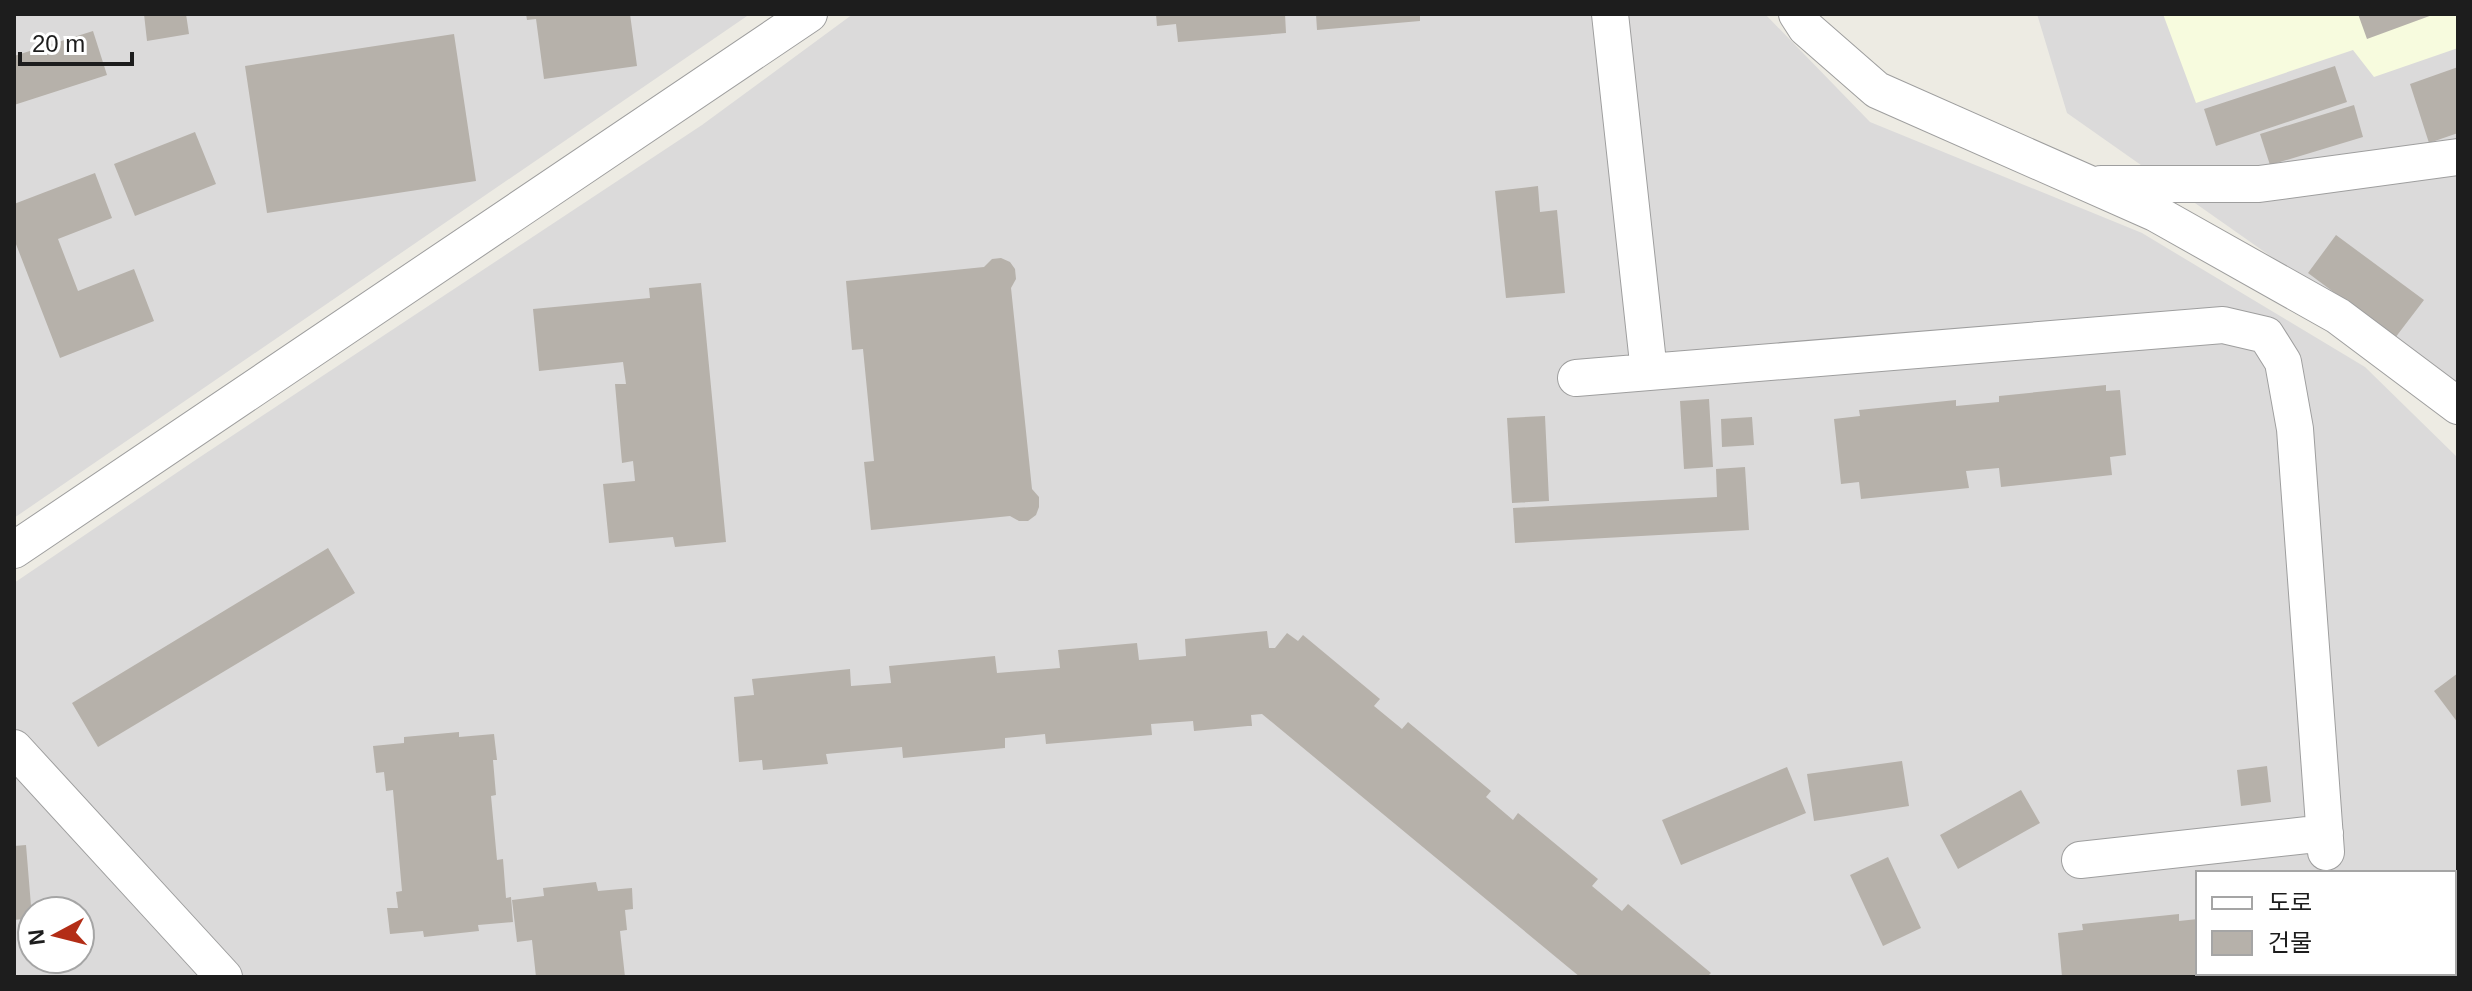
<svg xmlns="http://www.w3.org/2000/svg" width="2472" height="991" font-family="Arial,'Noto Sans KR',sans-serif">
<style>
.residential{fill:#dbdada;fill-rule:evenodd}
.education{fill:#f7fbde}
.building{fill:#b6b1aa}
.lines{fill:none;stroke-linecap:round;stroke-linejoin:round}
.street-casing{stroke:#9e9e9e;stroke-width:38}
.street{stroke:#fff;stroke-width:36}
</style>
<rect width="100%" height="100%" fill="#edebe3"/>
<path class="residential" d="M14 14H750L14 518Z
M853 14H1765L1870 122 2142 233 2365 367 2458 458V977H14V583L197 459 702 125ZM2198 873H2454V973H2198ZM32 911H80V959H32Z
M2037 14H2458V388L2067 113Z"/>
<path class="education" d="M2163 14H2458V48L2374 77 2353 50 2196 103Z"/>
<path class="building" d="M144 14H186L189 34 147 41Z
M526 14H630L637 66 544 79 536 19 527 20Z
M1156 14H1285L1286 33 1178 42 1176 24 1157 26Z
M1316 14H1420V21L1317 30Z
M2358 14H2435L2367 39Z
M93 31 107 75 14 105V56Z
M454 34 476 181 267 213 245 66Z
M2335 66 2347 102 2216 146 2204 109Z
M2458 67V133L2429 143 2410 84Z
M2354 105 2363 137 2270 165 2260 134Z
M195 132 216 184 135 216 114 164Z
M95 173 112 218 58 239 78 291 134 269 154 321 60 358 14 239V204Z
M1538 186 1540 212 1557 210 1565 293 1506 298 1495 191Z
M2336 235 2424 300 2395 338 2308 273Z
M1001 258 1010 262 1015 269 1016 279 1011 288 1032 489 1039 497V507L1036 515 1028 521H1019L1010 516 871 530 864 462 874 461 863 349 852 350 846 281 984 267 992 259Z
M701 283 726 542 675 547 673 537 609 543 603 484 635 481 633 461 622 463 615 384H626L623 362 539 371 533 309 650 298 649 288Z
M2106 385V391L2120 390 2126 455 2110 457 2112 475 2001 487 1999 468 1966 471 1969 488 1861 499 1859 482 1841 484 1834 419 1860 416 1859 410 1956 400V406L1999 402V396Z
M1709 399 1713 467 1684 469 1680 401Z
M1545 416 1549 501 1512 503 1507 418Z
M1752 417 1754 445 1722 447 1721 419Z
M1745 467 1749 530 1515 543 1513 508 1717 497 1716 469Z
M328 548 355 593 98 747 72 703Z
M1267 631 1269 648H1275L1287 633 1298 641 1303 635 1380 699 1374 706 1402 729 1408 722 1491 791 1486 797 1513 820 1518 813 1598 879 1592 886 1622 911 1628 904 1711 973 1707 977H1580L1262 714 1251 715 1252 726H1248L1194 731 1193 721 1151 724 1152 735 1046 744 1045 734 1005 738V748L903 758 902 747 826 754 828 764 763 770 762 760 739 762 734 697 754 695 752 679 850 669 851 686 891 683 889 666 995 656 997 673 1060 668 1058 650 1137 643 1139 660 1186 656 1185 639Z
M2458 673V723L2434 691Z
M459 732V737L494 734 497 760H493L496 795 491 796 497 860 503 859 506 898 511 897 513 922 478 925 479 931 424 937 423 931 390 934 387 908H398L396 892 402 891 393 790 386 791 384 772 376 773 373 746 404 743V737Z
M1902 761 1909 806 1814 821 1807 774Z
M2267 766 2271 802 2241 806 2237 770Z
M1787 767 1806 813 1681 865 1662 820Z
M2021 790 2040 823 1958 869 1940 835Z
M26 845 32 918 14 920V846Z
M1888 857 1921 928 1883 946 1850 875Z
M596 882 598 891 632 888 633 909 625 910 627 930 620 931 625 977H536L532 940 517 942 512 900 544 896 543 888Z
M2179 914V921L2198 919V973H2334V977H2062L2058 933 2083 930 2082 924Z
M2454 957H2458V977H2431V973H2454Z"/>
<g class="lines">
<g class="street-casing">
<path id="street" d="M1610 14 1649 372 2223 325 2266 335 2283 362 2295 429 2326 852
M1797 14 1806 28 1877 90 2155 213 2338 316 2458 406
M2101 184H2259L2458 157
M1576 378 1649 372
M14 550 809 14
M14 748 224 977
M2080 860 2325 833"/>
</g>
<use href="#street" class="street"/>
</g>
<rect width="2472" height="991" fill="none" stroke="#1d1d1d" stroke-width="32"/>
<rect x="2196" y="871" width="260" height="104" fill="#ffffff" stroke="#a5a5a5" stroke-width="2"/>
<rect x="2212" y="897" width="40" height="12" fill="#ffffff" stroke="#a5a5a5" stroke-width="2"/>
<text x="2268" y="911" font-size="24" fill="#1d1d1d">도로</text>
<rect x="2212" y="931" width="40" height="24" fill="#b6b1aa" stroke="#a5a5a5" stroke-width="2"/>
<text x="2268" y="951" font-size="24" fill="#1d1d1d">건물</text>
<g transform="translate(56 935) rotate(263)"><circle r="38" fill="#ffffff" stroke="#a5a5a5" stroke-width="2"/>
<path d="M0-6L14 30L0 20L-14 30Z" fill="#b32d16"/>
<text y="-12" font-size="22" font-weight="bold" text-anchor="middle" fill="#1d1d1d">N</text>
</g>
<path d="M20 52v12h112v-12" fill="none" stroke="#1d1d1d" stroke-width="4"/>
<text x="32" y="52" font-size="24" fill="#1d1d1d" stroke="#ffffff" stroke-width="6" paint-order="stroke">20 m</text>
</svg>
